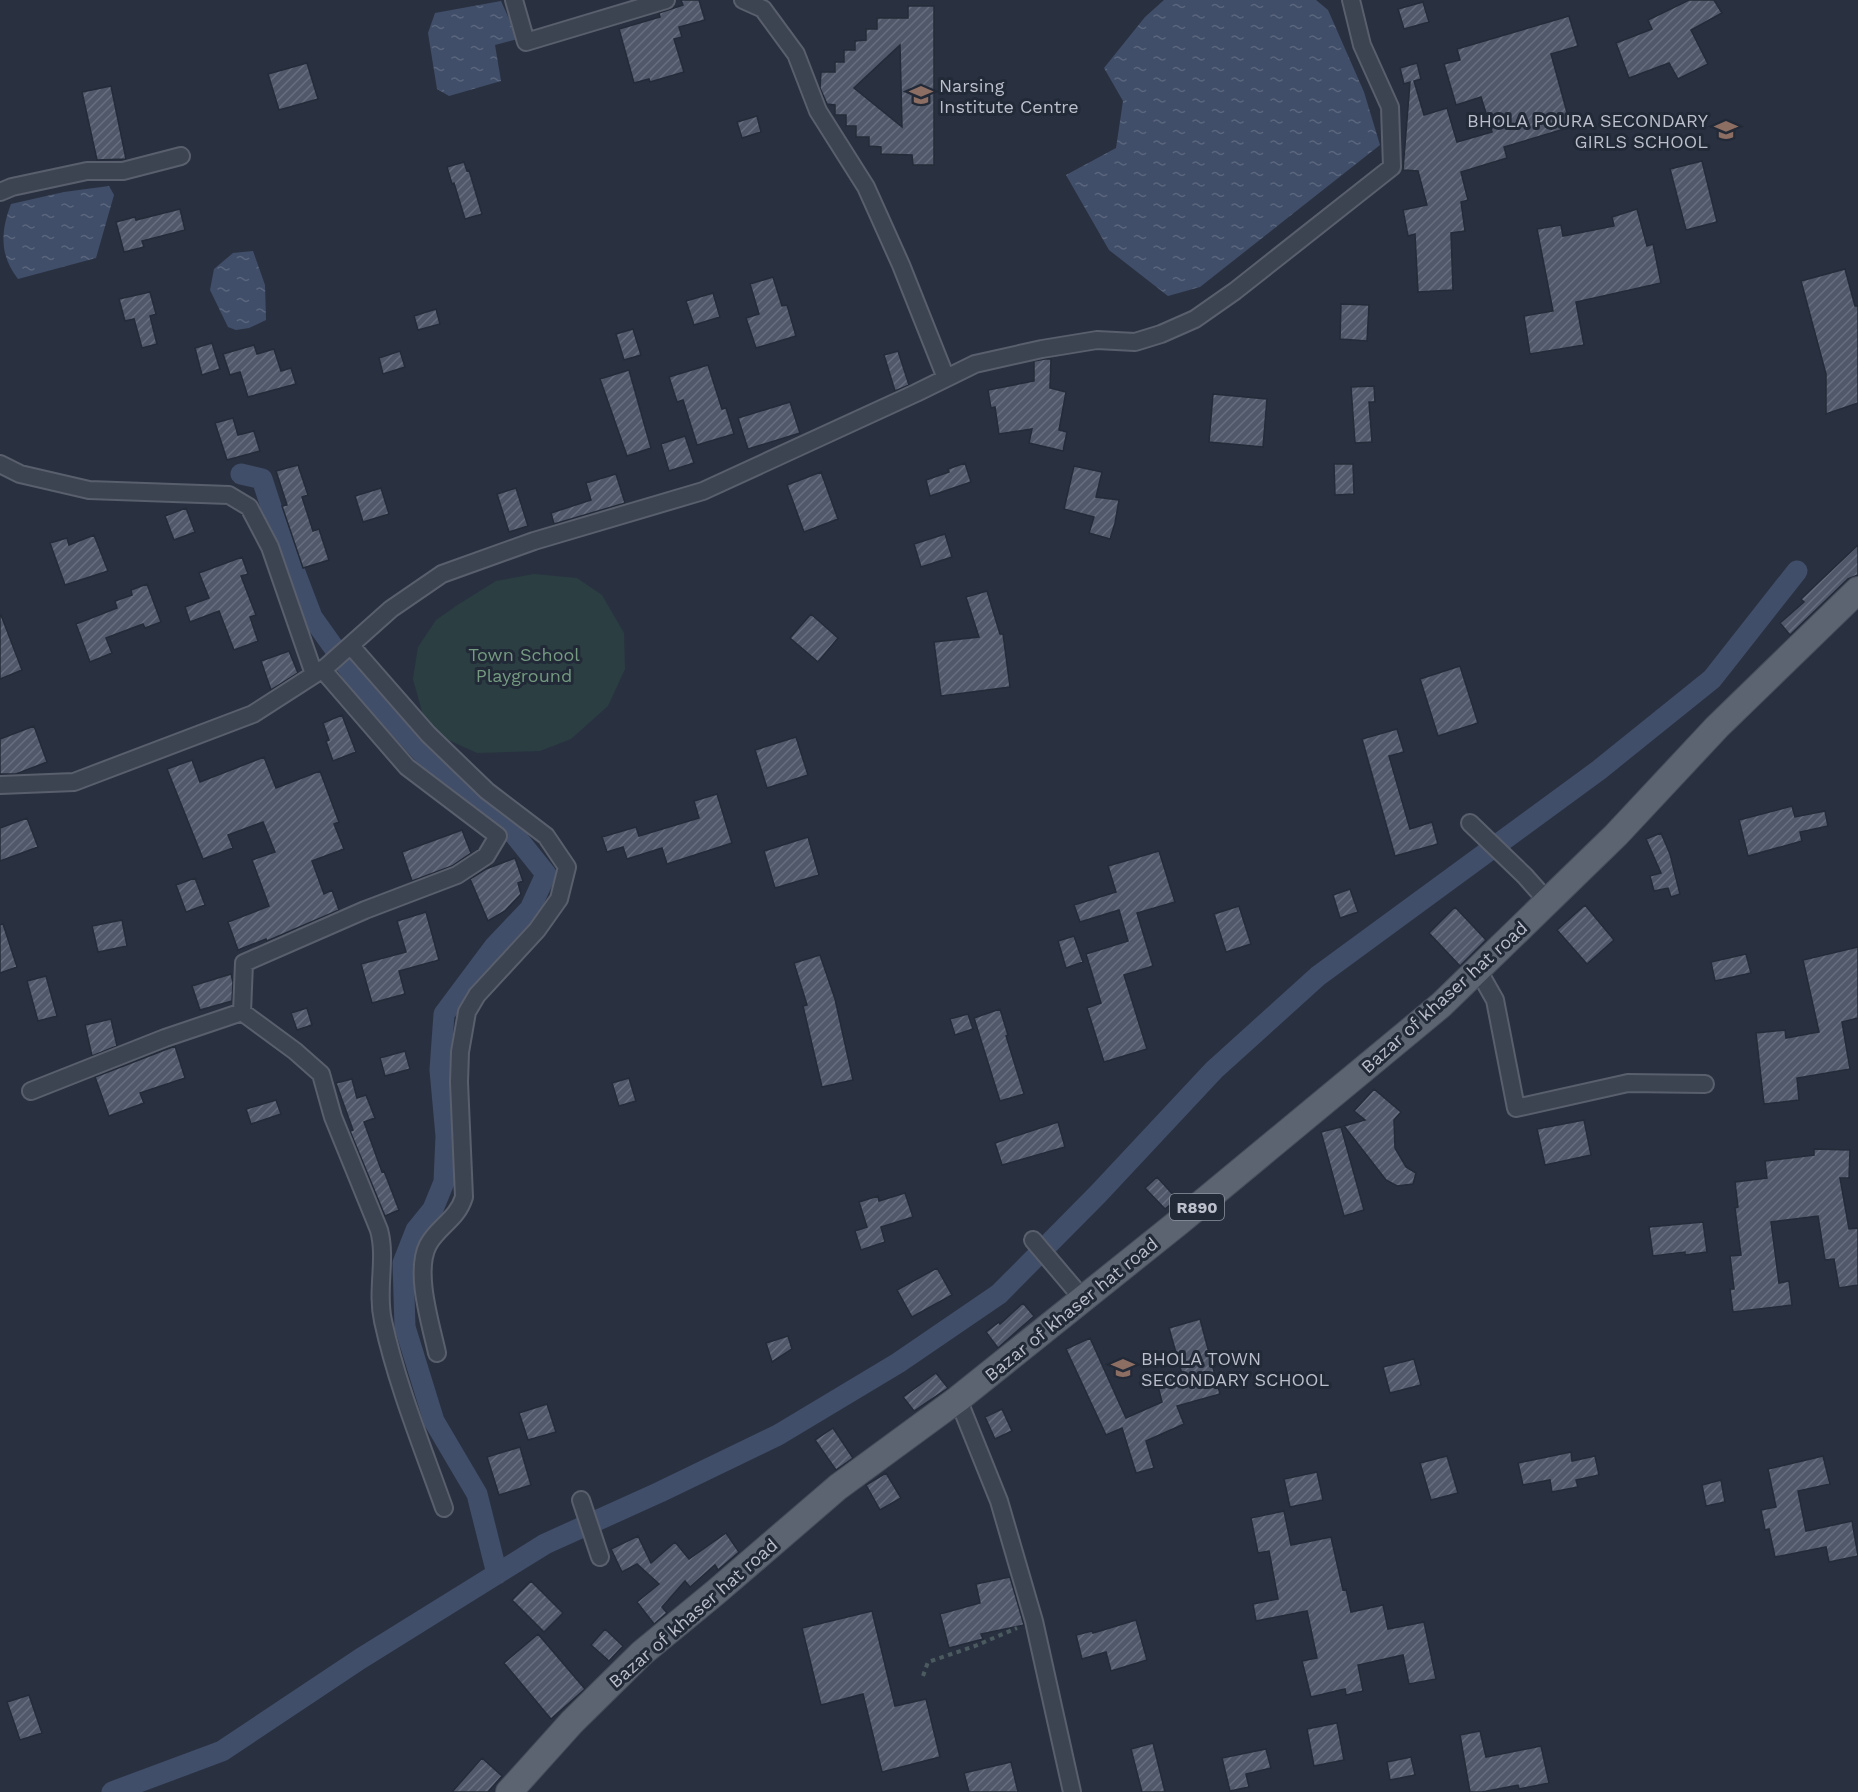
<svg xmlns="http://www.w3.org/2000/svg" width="1858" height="1792" font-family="'Work Sans',sans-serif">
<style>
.green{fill:#2b3e42}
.water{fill:url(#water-ripples)}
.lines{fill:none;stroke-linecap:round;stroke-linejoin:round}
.canal{stroke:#414e69;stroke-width:21}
.building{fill:url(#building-hatch);stroke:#242b39;stroke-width:1.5;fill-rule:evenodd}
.street-casing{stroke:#595f6c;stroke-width:20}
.primary-casing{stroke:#474d5b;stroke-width:28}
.path{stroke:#4a5a5f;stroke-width:4;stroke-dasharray:4.5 4.5;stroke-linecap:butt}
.street{stroke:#3d4451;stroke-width:16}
.primary{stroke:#5c6371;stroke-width:26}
.labels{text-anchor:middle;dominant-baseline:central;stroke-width:6;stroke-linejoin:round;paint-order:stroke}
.shield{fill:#222937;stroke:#8d929f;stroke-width:1.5}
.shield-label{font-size:16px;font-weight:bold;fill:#bbbfcb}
.poi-label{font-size:18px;fill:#bbbfcb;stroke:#222937;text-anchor:start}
.park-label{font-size:18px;fill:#749a80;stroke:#222937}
.street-label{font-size:18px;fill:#bbbfcb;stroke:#222937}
</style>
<defs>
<pattern id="water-ripples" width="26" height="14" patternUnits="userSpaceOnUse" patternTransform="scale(1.5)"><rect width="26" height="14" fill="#414e69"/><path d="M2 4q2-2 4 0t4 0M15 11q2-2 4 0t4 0" fill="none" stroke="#5a667d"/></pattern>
<pattern id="building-hatch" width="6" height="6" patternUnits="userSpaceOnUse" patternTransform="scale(1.5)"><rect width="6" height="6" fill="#50586a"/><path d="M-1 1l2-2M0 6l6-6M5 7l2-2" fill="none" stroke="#676e7e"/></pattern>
</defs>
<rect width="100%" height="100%" fill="#293141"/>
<path class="green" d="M534 574 577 578 602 595 624 633 625 669 608 706 571 739 540 751 477 753 442 737 423 715 413 679 418 647 436 620 459 604 496 581Z"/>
<path class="water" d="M1164 0H1316L1328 10 1364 92 1380 145 1200 287 1168 296 1109 250 1066 175 1116 148 1123 101 1104 68 1145 17Z
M501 1 518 39 495 45 501 81 449 96 437 89 428 33 435 13Z
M109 186 114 195 96 258 18 279C0 256 0 233 11 204L64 192Z
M253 251 265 285 266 320 249 328 236 330 228 327 210 290 214 269 233 253Z"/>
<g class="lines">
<path class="canal" d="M241 474 262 479 277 525 312 617 359 683 446 779 514 834 546 874 530 909 494 947 444 1014 440 1070 446 1136 444 1182 433 1209 416 1230 403 1263 405 1327 434 1421 477 1494 497 1574
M112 1792 222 1751 360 1659 545 1544 660 1492 778 1435 898 1363 999 1294 1098 1194 1214 1070 1318 976 1599 770 1712 679 1797 571"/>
</g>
<path class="building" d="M681 0H699L705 20 679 27 682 37 674 39 684 72 650 82 649 79 634 83 619 29 660 17 659 13 683 5Z
M1689 0H1714L1722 13 1691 30 1708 64 1678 79 1669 63 1629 78 1616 43 1652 29 1648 20Z
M1423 2 1429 22 1404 29 1398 9Z
M908 6H934V165H913L912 155 881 154V147L869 146V137H856V126H846V115H835V105L827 104 820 88 821 72H835V62H844V50H855V41L866 40V29H877V18H908ZM900 45 902 127 854 88Z
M1569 16 1578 46 1551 54 1571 127 1504 147 1507 158 1461 172 1468 200 1461 202 1465 231 1451 233 1453 290 1418 292 1415 234 1408 236 1403 210 1427 205 1418 171 1403 170 1410 82 1404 84 1400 68 1417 63 1421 79 1414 81 1424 115 1447 108 1457 142 1492 132 1481 97 1456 105 1444 64 1460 60 1457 49Z
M307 63 318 99 279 110 268 74Z
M111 86 126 159 97 160 82 92Z
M757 116 761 132 742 138 737 122Z
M1702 161 1717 222 1686 230 1670 169Z
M464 162 467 171 469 170 482 214 465 219 454 183 452 184 447 167Z
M180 209 185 230 142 241 144 247 124 252 116 222 135 217 136 220Z
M1637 209 1647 246 1653 244 1661 283 1576 302 1584 345 1530 354 1524 316 1553 311 1537 229 1561 225 1563 236 1614 226 1612 217Z
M1845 269 1855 306H1858V403L1826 414V374L1801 281Z
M773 277 782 306 787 305 796 336 756 348 746 318 759 314 750 284Z
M150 292 156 314 150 316 157 344 142 348 134 319 125 321 119 299Z
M713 293 720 317 694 325 686 301Z
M1341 304 1369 305 1367 341 1340 339Z
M436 309 440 324 418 330 414 316Z
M633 329 641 355 624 360 616 334Z
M212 343 220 369 202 375 195 348Z
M254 345 257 354 274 349 281 371 291 368 296 384 248 397 240 372 230 375 223 354Z
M400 351 405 367 383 374 379 358Z
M898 351 909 385 895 391 884 355Z
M1045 359H1051L1050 388 1066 392 1059 430 1067 432 1063 451 1029 443 1032 429 999 434 995 407 991 408 988 390 1034 381V361Z
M708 365 722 409 726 408 734 434 697 445 683 400 677 402 669 377Z
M629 370 651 448 627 456 600 379Z
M1374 386 1375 402H1369L1372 442 1355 443 1351 387Z
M1213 394 1267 399 1263 447 1209 442Z
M790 402 800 433 748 449 738 418Z
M233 418 238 435 254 431 260 451 227 460 215 423Z
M685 436 694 463 669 471 661 444Z
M965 463 971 482 930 496 926 480 949 472 948 469Z
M1334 464H1353L1354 494 1335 495Z
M298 465 308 495 302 497 313 531 319 529 329 560 303 568 282 506 287 505 276 471Z
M1074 466 1102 472 1096 497 1119 500 1115 523 1110 539 1089 533 1094 517 1064 509Z
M821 472 838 519 804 532 787 485Z
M616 474 625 503 554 524 551 513 591 500 586 483Z
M381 488 389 514 363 522 355 496Z
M516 488 528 526 509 532 497 494Z
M186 508 195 532 174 540 165 516Z
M945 534 952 557 921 567 914 544Z
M94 535 108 571 65 585 50 543 67 538 69 545Z
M1858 545V575L1848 579 1790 635 1780 623 1804 602 1801 599Z
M242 557 248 574 241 576 256 615 250 617 258 641 234 650 219 611 190 622 185 607 209 598 199 573Z
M147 584 161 622 145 628 143 624 106 638 112 653 90 662 76 624 117 608 115 601 132 595 131 590Z
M987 591 1000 634H1003L1010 687 941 696 934 642 979 637 966 597Z
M811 614 838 638 818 662 790 638Z
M1 615 22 670 0 679V616Z
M289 651 298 673 271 690 261 661Z
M1460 666 1478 723 1438 736 1420 679Z
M342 715 356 752 333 761 326 741 329 740 323 723Z
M34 726 47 762 16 774H0V739Z
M1397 729 1404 752 1389 756 1410 829 1432 822 1438 844 1395 856 1362 739Z
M796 737 808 775 767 788 755 750Z
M264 757 276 788 320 771 339 822 334 824 344 849 312 861 324 894 332 890 339 910 267 941 266 939 238 950 228 922 269 906 252 860 275 852 263 822 228 835 233 848 203 859 167 769 192 760 200 782Z
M717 794 732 843 667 864 662 848 627 859 623 847 607 852 602 837 636 827 639 836 699 818 694 801Z
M1792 806 1795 817 1825 811 1828 826 1800 832 1802 841 1748 856 1739 820Z
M27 818 38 847 0 861V828Z
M462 830 471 853 452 866 412 881 402 852Z
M1661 833 1670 854 1680 894 1671 897 1668 888 1654 891 1650 876 1661 873 1646 839Z
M808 837 819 875 775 888 764 851Z
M1159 851 1175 902 1137 913 1153 966 1124 975 1147 1049 1104 1062 1087 1008 1101 1003 1086 954 1128 941 1119 910 1080 922 1074 905 1116 892 1108 866Z
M515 858 523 881 518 883 521 894 505 911 488 921 470 879 486 869Z
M195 878 205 905 186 912 176 885Z
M1350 889 1358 912 1340 918 1333 895Z
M1585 905 1614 940 1587 964 1557 930Z
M1239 906 1251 944 1226 952 1214 914Z
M1455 907 1486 940 1460 966 1429 933Z
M426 912 439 960 399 971 405 994 372 1003 361 964 406 952 397 921Z
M122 920 127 946 98 952 92 926Z
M3 924 17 967 0 973V925Z
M1074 936 1083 962 1066 968 1058 941Z
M1858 947V1018L1842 1022 1850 1069 1797 1078 1799 1100 1764 1104 1756 1033 1785 1030 1786 1038 1819 1032 1803 960Z
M1746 954 1751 973 1715 981 1711 962Z
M820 955 835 999 853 1080 822 1087 803 1006 807 1005 794 963Z
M231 974 233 982 232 1001 200 1010 192 986Z
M46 976 57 1016 38 1021 27 981Z
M307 1008 312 1025 297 1030 291 1013Z
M1000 1009 1008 1035 1006 1036 1024 1094 1000 1101 974 1018Z
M968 1014 973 1029 955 1035 950 1019Z
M111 1019 117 1046 92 1056 85 1025Z
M175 1046 185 1078 140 1093 144 1103 109 1116 95 1077Z
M405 1051 410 1069 385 1076 380 1058Z
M629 1078 636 1101 619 1106 612 1083Z
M352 1079 357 1098 366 1095 375 1118 364 1122 382 1172 384 1171 399 1210 385 1216 350 1131 353 1130 336 1083Z
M1374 1089 1401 1112 1394 1120 1395 1148 1406 1167 1416 1173 1413 1184 1397 1186 1386 1180 1344 1126 1365 1120 1354 1111Z
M276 1100 281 1114 251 1124 246 1109Z
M1584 1120 1591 1155 1545 1165 1537 1129Z
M1058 1122 1065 1147 1002 1165 995 1143Z
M1341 1127 1364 1210 1344 1216 1321 1132Z
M1814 1149 1850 1150 1849 1178H1840L1849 1229 1858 1228V1285L1839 1288 1834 1259 1825 1260 1818 1216 1771 1222 1779 1283 1789 1281 1792 1305 1733 1312 1730 1289H1734L1730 1256 1741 1255 1735 1208 1738 1207 1735 1182 1767 1178 1765 1161 1814 1155Z
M1157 1177 1177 1199 1165 1209 1145 1188Z
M905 1193 913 1217 881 1227 885 1242 861 1250 855 1231 867 1227 859 1202 878 1196 879 1201Z
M1703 1222 1707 1252 1685 1255V1252L1653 1256 1649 1227Z
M937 1268 952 1295 912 1317 897 1290Z
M1023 1303 1034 1316 998 1348 986 1332 999 1322 1000 1324Z
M1200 1319 1220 1394 1177 1406 1184 1424 1146 1441 1154 1468 1136 1473 1122 1428 1106 1435 1066 1349 1090 1338 1126 1418 1162 1402 1157 1382 1182 1374 1169 1328Z
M788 1336 792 1349 772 1362 766 1343Z
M1414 1359 1421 1385 1390 1393 1383 1367Z
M936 1373 948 1388 914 1411 903 1397Z
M547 1404 556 1432 528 1440 519 1413Z
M1002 1409 1012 1431 995 1439 985 1417Z
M833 1428 853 1458 836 1470 815 1440Z
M520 1447 531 1485 499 1495 487 1457Z
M1571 1452 1572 1461 1595 1456 1599 1475 1576 1480 1578 1487 1552 1492 1550 1480 1523 1485 1518 1463Z
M1447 1456 1458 1493 1431 1500 1420 1463Z
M1823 1456 1830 1484 1798 1491 1806 1531 1852 1521 1858 1556 1829 1562 1826 1547 1775 1557 1769 1529 1765 1530 1761 1510 1776 1507 1768 1469Z
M1317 1472 1323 1500 1290 1507 1284 1479Z
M886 1473 901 1498 880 1510 866 1485Z
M1721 1480 1725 1502 1706 1506 1702 1485Z
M1284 1511 1291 1545 1331 1537 1343 1590 1346 1589 1351 1612 1383 1605 1388 1629 1424 1622 1436 1679 1409 1684 1403 1655 1358 1665 1363 1691 1346 1695 1345 1689 1311 1697 1302 1661 1317 1658 1307 1611 1256 1621 1253 1604 1278 1599 1269 1551 1258 1553 1251 1518Z
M726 1533 739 1552 718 1570 715 1565 690 1587 685 1581 662 1607 667 1613 654 1624 637 1602 659 1584 637 1564 622 1572 611 1549 638 1536 651 1563 675 1542 689 1559Z
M1010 1577 1024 1625 981 1634 983 1639 949 1648 940 1614 980 1603 976 1584Z
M531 1581 563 1613 544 1632 512 1600Z
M872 1611 895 1706 926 1699 940 1757 882 1772 863 1694 821 1705 802 1628Z
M1136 1620 1147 1660 1111 1671 1106 1652 1082 1659 1076 1635 1092 1631 1093 1633Z
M605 1629 623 1646 609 1661 591 1645Z
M538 1634 585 1689 551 1719 504 1663Z
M29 1695 42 1733 20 1740 7 1702Z
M1337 1723 1344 1760 1314 1766 1307 1729Z
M1480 1731 1486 1757 1541 1746 1549 1783 1519 1789 1518 1785 1482 1792H1470L1460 1735Z
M1153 1743 1165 1792H1142L1131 1749Z
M1266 1749 1271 1768 1246 1774 1249 1787 1230 1791 1222 1758Z
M1411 1757 1415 1775 1390 1780 1387 1762Z
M482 1758 502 1776 488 1792H452Z
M1011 1762 1018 1792H969L964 1773Z"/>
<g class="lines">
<g class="street-casing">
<path id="street" d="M514 0 526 42 666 0
M743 0 763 9 796 54 818 111 866 187 901 265 946 378
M0 192 12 187 87 171H123L181 156
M0 464 20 474 89 490 229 495 249 507 270 547 314 674
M351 646 428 734 487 791 546 836 567 867 559 899 537 930 477 995 467 1012 460 1052 459 1082 464 1197C457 1220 438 1226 428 1245 414 1272 431 1325 437 1353
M0 785 74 782 253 714 326 667 391 609 442 574 534 541 703 491 916 393 975 364 1042 349 1097 340 1135 342 1161 334 1195 319 1235 291 1392 167 1390 107 1362 45 1351 0
M1470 823 1525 876 1548 902
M1478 970 1495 1000 1516 1108 1628 1083 1705 1084
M242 1012 244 963 365 910 457 875 486 856 498 836 407 767 322 669
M31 1091 165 1038 242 1012 295 1051 321 1074 333 1117 379 1230C387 1259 376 1290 383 1321 397 1385 422 1446 444 1508
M1033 1240 1083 1299
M958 1399 999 1501 1034 1621 1072 1792
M581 1500 600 1557"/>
</g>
<g class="primary-casing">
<path id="primary" d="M509 1792 572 1722 642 1653 716 1592 838 1487 958 1399 1179 1222 1441 1005 1616 835 1717 727 1858 590"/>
</g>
<path class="path" d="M923 1676 928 1662 975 1646 1017 1628"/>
<use href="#street" class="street"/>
<use href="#primary" class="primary"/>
</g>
<defs>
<g id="university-bare" transform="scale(1.8)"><path d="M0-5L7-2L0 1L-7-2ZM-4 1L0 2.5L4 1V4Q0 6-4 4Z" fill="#8d6e63" stroke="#222937" stroke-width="2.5" paint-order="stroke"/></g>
<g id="school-bare" transform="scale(1.8)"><path d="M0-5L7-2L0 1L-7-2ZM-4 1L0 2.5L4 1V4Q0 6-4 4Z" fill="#8d6e63" stroke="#222937" stroke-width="2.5" paint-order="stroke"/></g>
</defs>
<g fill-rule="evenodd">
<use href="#university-bare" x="921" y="95"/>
<use href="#school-bare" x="1726" y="130"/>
<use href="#school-bare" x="1123" y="1368"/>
</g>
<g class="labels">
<rect class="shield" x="1170" y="1194" width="54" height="26" rx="4.5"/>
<g class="shield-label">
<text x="1197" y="1207">R890</text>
</g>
<g class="poi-label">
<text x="939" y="85">Narsing<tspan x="939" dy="21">Institute Centre</tspan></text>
<text x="1708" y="120" text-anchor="end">BHOLA POURA SECONDARY<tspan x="1708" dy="21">GIRLS SCHOOL</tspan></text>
<text x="1141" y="1358">BHOLA TOWN<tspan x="1141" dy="21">SECONDARY SCHOOL</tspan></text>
</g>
<g class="park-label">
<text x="524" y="654">Town School<tspan x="524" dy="21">Playground</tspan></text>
</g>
<g class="street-label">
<text transform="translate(1444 997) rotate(-42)">Bazar of khaser hat road</text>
<text transform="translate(1071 1309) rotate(-39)">Bazar of khaser hat road</text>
<text transform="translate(693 1613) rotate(-41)">Bazar of khaser hat road</text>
</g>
</g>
</svg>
